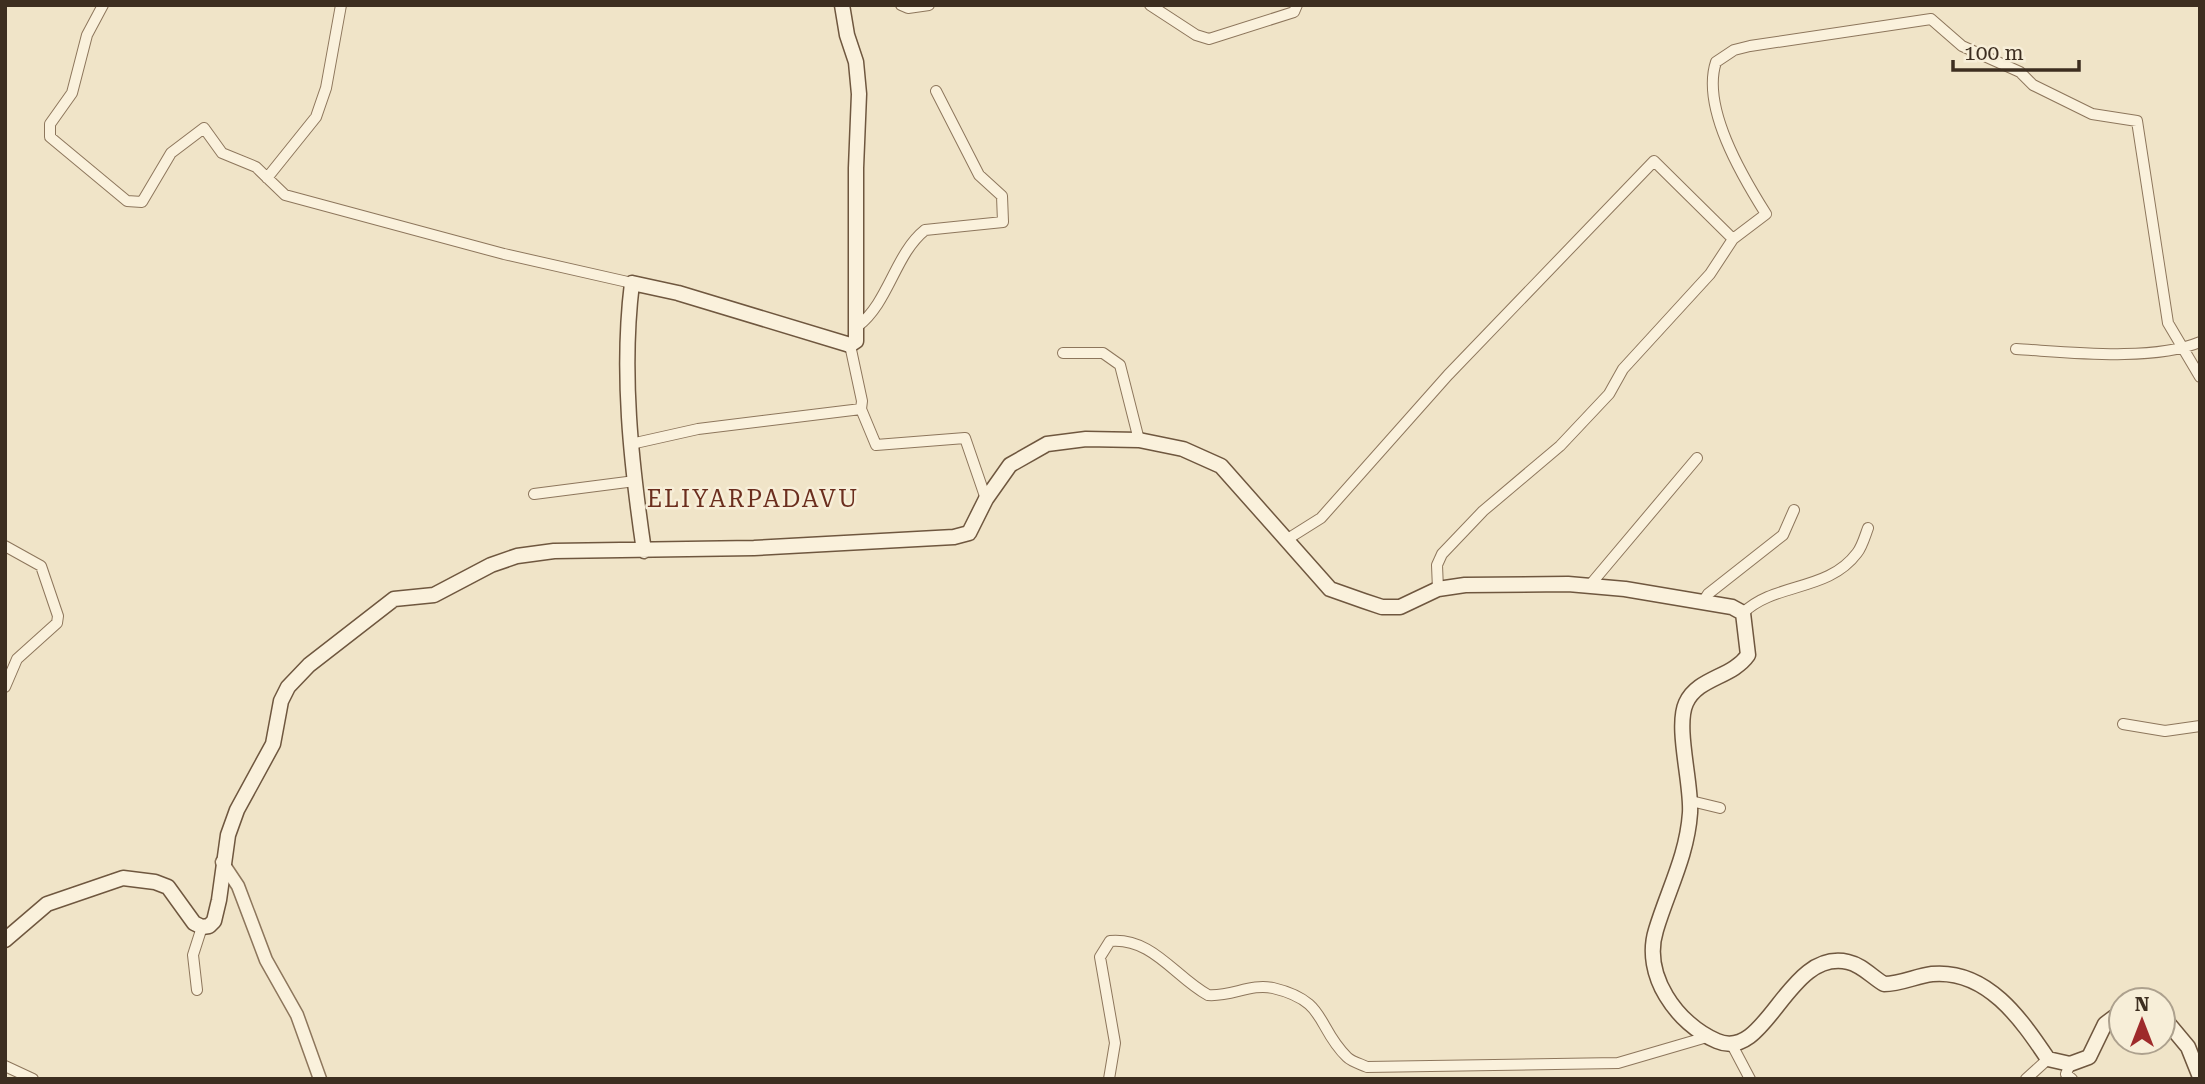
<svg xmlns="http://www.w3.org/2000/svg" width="2205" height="1084" font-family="'Roboto Serif',serif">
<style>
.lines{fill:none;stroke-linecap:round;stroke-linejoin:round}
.minor-casing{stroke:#8d765c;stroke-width:12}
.tertiary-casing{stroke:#8d765c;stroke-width:15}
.secondary-casing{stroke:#6f573f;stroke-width:17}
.minor{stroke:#faf1dc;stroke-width:10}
.tertiary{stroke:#faf1dc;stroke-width:12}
.secondary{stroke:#faf1dc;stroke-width:14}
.labels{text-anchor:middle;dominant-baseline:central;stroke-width:5;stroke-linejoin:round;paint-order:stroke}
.quarter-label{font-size:24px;letter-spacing:2px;fill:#6b2e1e;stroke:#f7eed8}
</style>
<rect width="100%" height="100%" fill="#f0e4c8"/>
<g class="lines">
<g class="minor-casing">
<path id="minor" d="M103 5 87 35 72 93 50 124V137L127 201 142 202 171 153 204 128 222 153 256 167 285 195 504 254 632 283
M901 5 908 8 929 5
M1150 5 1196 35 1209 39 1294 12 1297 5
M267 178 316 117 326 88 341 5
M858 326C889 302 895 254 925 230L1003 222 1002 196 979 175 936 91
M850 345 862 401 861 409 876 445 965 438 986 499
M2016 349C2068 352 2152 362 2200 342
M1063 353H1103L1120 365 1139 440
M631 444 698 429 861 409
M534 494 635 481
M1286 540 1321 518 1448 375 1654 161 1733 239 1766 214C1742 176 1701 107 1716 62L1734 50 1750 46 1931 19 1962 46 2020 72 2033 85 2092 114 2137 121 2168 323 2200 377
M5 546 41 566 58 616 57 623 17 659 5 687
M1590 585 1697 458
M1438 589 1437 565 1442 554 1483 511 1560 446 1609 394 1623 369 1710 274 1733 239
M1702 603 1708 594 1783 535 1794 510
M1743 613C1775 582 1828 592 1857 553 1862 547 1865 536 1868 528
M2123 724 2165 731 2200 726
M1691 801 1720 808
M197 990 193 955 202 927
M1731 1043 1750 1079
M2070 1064 2066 1074 2072 1079
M5 1066 33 1079
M1109 1079 1115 1043 1100 957 1110 941C1152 937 1175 977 1208 995 1231 997 1251 983 1273 988 1328 1001 1316 1027 1347 1057 1352 1062 1361 1064 1367 1067L1618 1063 1707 1037
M2026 1079 2048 1059"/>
</g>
<g class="tertiary-casing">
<path id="tertiary" d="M222 862 238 886 266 960 297 1015 320 1079"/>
</g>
<g class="secondary-casing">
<path id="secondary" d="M644 551C631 462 621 372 632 283L678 293 850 345 856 341V168L859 94 856 62 847 35 842 5
M5 940 47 904 123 878 155 882 168 887 194 923 202 927 209 926 214 921 219 900 228 835 237 810 273 744 281 701 288 687 309 665 394 599 434 595 491 565 517 556 554 551 754 548 954 537 969 533 986 499 1010 465 1047 444 1086 439 1139 440 1183 449 1221 466 1330 589 1364 601 1382 607H1400L1438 589 1465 585 1568 584 1625 589 1732 607 1743 613 1748 655C1732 678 1698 677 1686 703 1675 727 1692 784 1690 813 1687 856 1668 890 1656 930 1642 975 1677 1024 1717 1041 1767 1063 1787 948 1848 962 1862 965 1872 977 1884 984 1901 984 1916 976 1932 974 1987 969 2021 1019 2048 1059L2070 1064 2089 1057 2105 1024 2121 1012
M2163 1017 2188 1047 2200 1077"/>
</g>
<use href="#minor" class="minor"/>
<use href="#tertiary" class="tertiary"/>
<use href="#secondary" class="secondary"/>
</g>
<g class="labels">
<g class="quarter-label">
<text x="753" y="499">ELIYARPADAVU</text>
</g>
</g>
<rect width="2205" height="1084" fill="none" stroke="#3d2e20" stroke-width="14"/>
<g transform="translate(2142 1021)"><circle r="33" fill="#f7eed8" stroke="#ada18e" stroke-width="2"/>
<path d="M0-5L12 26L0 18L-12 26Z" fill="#9e2a2b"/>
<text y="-10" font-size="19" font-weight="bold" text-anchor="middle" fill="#3d2e20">N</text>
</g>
<path d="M1953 60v10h126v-10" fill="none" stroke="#3d2e20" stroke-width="3.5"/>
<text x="1964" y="60" font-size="21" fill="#3d2e20" stroke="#f7eed8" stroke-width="5" paint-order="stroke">100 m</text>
</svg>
